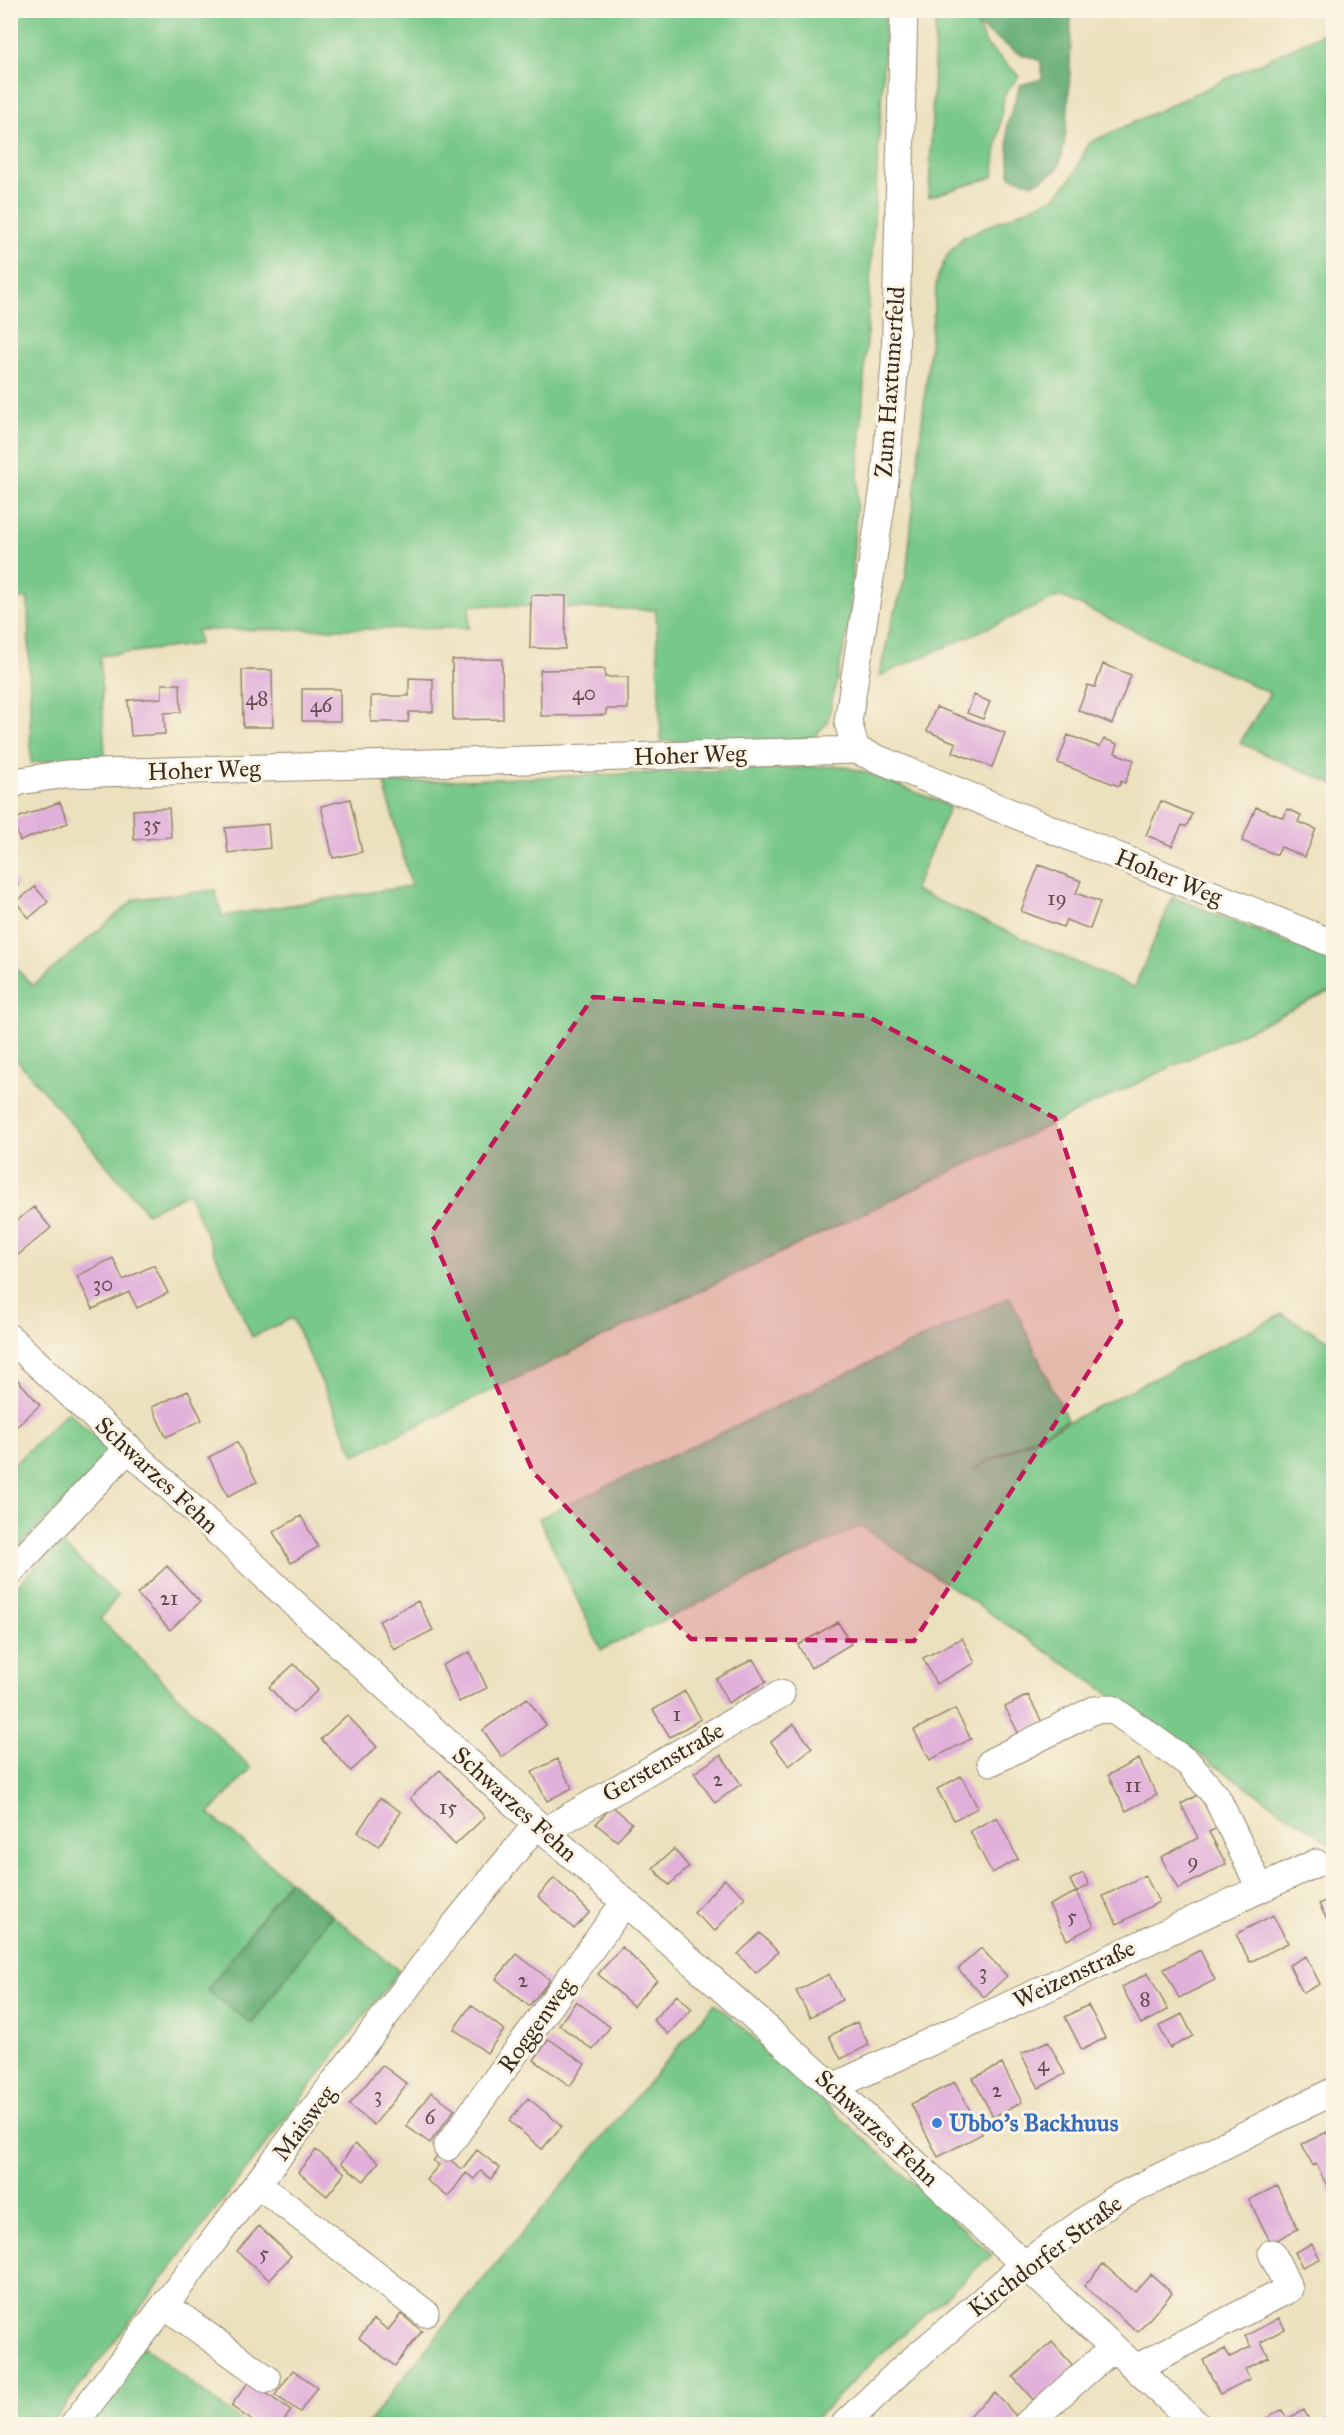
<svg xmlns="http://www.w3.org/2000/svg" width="1344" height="2435" font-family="'IM FELL Great Primer',serif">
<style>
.green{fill:#78c889;stroke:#5a7954;stroke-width:1.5}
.forest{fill:#62ac75;stroke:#4e6b4a;stroke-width:1.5}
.building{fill:#e1b0da}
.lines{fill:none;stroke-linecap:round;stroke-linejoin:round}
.minor-casing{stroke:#94866e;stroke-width:29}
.minor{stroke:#fff;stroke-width:27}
.marked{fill:#c2185b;fill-opacity:0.2;stroke:#c2185b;stroke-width:4.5;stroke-dasharray:12 8;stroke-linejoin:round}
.shop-dot{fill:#3f7fe0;stroke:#fcf5e5;stroke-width:2}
.labels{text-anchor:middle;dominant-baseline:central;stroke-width:6;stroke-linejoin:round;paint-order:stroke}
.number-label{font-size:21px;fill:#644c4d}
.street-label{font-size:24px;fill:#3b2a1e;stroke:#fcf5e5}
.shop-label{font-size:24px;font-weight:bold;fill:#366cbe;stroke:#fcf5e5;text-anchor:start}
</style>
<rect width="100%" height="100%" fill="#fcf5e5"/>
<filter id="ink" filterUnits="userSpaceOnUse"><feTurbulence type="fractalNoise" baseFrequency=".0167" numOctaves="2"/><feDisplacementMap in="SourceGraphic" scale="12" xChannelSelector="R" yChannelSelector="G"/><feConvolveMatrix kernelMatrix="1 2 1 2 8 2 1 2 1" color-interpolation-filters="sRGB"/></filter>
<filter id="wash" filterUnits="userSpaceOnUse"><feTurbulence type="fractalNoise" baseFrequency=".008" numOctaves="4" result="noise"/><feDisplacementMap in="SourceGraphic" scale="24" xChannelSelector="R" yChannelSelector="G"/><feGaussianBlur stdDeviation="1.35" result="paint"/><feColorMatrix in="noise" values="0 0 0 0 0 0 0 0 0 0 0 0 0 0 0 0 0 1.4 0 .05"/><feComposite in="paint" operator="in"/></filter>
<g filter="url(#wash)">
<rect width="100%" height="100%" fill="#ece1be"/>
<path class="green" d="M10 11H885L884 56 849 626 827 723 814 737 778 743 661 741 656 610 470 605 469 628 197 630 199 644 100 656 105 755 31 763 28 599 10 598Z
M936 11H970L986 44 1019 76 1004 95 993 177 929 197Z
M1333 29V784L1240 743 1270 693 1060 596 879 676 892 621 906 576 937 278 948 254 963 237 1055 197 1073 176 1089 143Z
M842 766 868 773 950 806 914 890 1134 988 1173 897 1333 961V990L355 1455 292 1318 252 1337 188 1193 147 1213 11 1053V963L33 986 135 899 215 890 222 916 411 886 384 783Z
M1010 1297 1067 1420 974 1469 1282 1314 1333 1343V1845L861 1526 601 1650 539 1518Z
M68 1411 112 1453 11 1555V1467Z
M60 1542 118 1596 100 1619 251 1768 209 1814 289 1880 208 1990 252 2024 332 1915 399 1971 51 2424H11V1592Z
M715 2003 992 2255 872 2362 811 2424H367L445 2325Z
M143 2346 245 2424H86Z"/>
<path class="forest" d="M976 11H1071C1071 37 1070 152 1057 169 1052 175 1039 180 1033 184L1010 176 1007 125 1020 85 1042 79 1041 61 1018 53 978 26Z
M289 1880 332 1915 252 2024 207 1990Z"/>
<g id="blocks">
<path class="building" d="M531 595 566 596 565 649 530 648Z
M502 659 503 719 453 720 452 660Z
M1103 664 1131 675 1112 724 1078 710 1088 685 1095 687Z
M605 669V677H628V709H606V715L541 716 540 670Z
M242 670H272L273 727H243Z
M409 678 433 679V712H409L408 722H371V696H409Z
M162 684H180L181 712 164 713 165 734 131 736 128 700 162 698Z
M302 689H340V721H302Z
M974 695 990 702 983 719 967 713Z
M936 707 1005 733 992 767 953 752 956 743 927 731Z
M1068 735 1100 747 1104 739 1118 744 1115 753 1134 760 1125 783 1121 781 1119 786 1058 763Z
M350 799 362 852 333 858 321 806Z
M1161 801 1192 814 1186 827 1182 825 1172 846 1146 835Z
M60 802 68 823 20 841 12 820Z
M1256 807 1284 818 1287 809 1301 815 1298 822 1316 829 1305 857 1281 847 1277 855 1242 841Z
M169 808 171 837 134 840 133 810Z
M268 824 270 848 228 853 225 828Z
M1039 865 1081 881 1076 893 1100 902 1090 929 1066 920 1063 927 1021 911Z
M10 875 18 885 10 892Z
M35 887 48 902 29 918 16 902Z
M34 1207 51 1228 12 1260 10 1226Z
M113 1258 123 1280 154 1265 168 1293 137 1308 129 1292 93 1309 77 1276Z
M17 1379 40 1405 17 1426 10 1419V1385Z
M188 1391 202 1420 166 1437 152 1407Z
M237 1442 257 1482 228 1496 209 1457Z
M301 1516 318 1547 291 1563 273 1532Z
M167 1566 200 1602 170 1630 137 1594Z
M418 1601 433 1630 394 1650 379 1621Z
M838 1622 851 1644 811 1668 798 1645Z
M962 1638 975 1663 936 1684 923 1658Z
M470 1652 487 1688 459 1702 442 1665Z
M753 1659 766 1682 728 1703 716 1679Z
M294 1664 318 1690 293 1713 269 1687Z
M685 1691 701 1719 670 1737 653 1710Z
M1028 1695 1044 1726 1021 1738 1005 1707Z
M527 1698 546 1725 502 1757 483 1730Z
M955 1709 971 1739 930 1760 914 1730Z
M347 1715 377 1747 351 1771 321 1739Z
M794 1724 812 1748 789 1766 771 1742Z
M721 1755 741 1784 715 1803 694 1773Z
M557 1759 572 1788 547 1801 532 1772Z
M1139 1759 1157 1795 1126 1811 1108 1775Z
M440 1770 485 1817 455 1845 410 1798Z
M961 1776 978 1808 954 1820 937 1789Z
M1199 1794 1217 1828 1209 1832 1226 1864 1178 1889 1161 1857 1198 1838 1181 1804Z
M380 1798 401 1812 379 1846 358 1832Z
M612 1806 632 1823 617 1841 596 1824Z
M997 1817 1018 1859 992 1873 970 1831Z
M674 1849 689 1867 669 1885 653 1868Z
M1083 1873 1089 1885 1076 1892 1070 1880Z
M1145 1875 1159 1902 1117 1924 1103 1896Z
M554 1878 590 1912 574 1929 538 1896Z
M724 1879 745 1897 715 1931 694 1913Z
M1076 1892 1094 1926 1067 1940 1049 1905Z
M1334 1897V1933L1319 1904Z
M1273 1915 1288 1943 1250 1962 1236 1934Z
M760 1933 778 1952 756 1973 738 1954Z
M622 1947 657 1980 633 2006 598 1974Z
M981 1948 1007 1976 984 1997 958 1969Z
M1200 1950 1215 1980 1179 1998 1164 1969Z
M517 1954 550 1980 529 2006 496 1979Z
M1306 1956 1320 1984 1303 1993 1289 1965Z
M1148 1973 1168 2010 1141 2024 1122 1987Z
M829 1974 842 2000 810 2017 796 1991Z
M677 1995 692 2009 668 2034 653 2020Z
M576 2001 610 2027 593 2050 559 2025Z
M471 2005 504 2030 487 2053 454 2029Z
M1088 2005 1105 2038 1082 2050 1065 2017Z
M1182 2014 1193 2036 1170 2048 1159 2026Z
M857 2022 869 2045 841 2059 829 2036Z
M549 2039 585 2064 570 2086 534 2060Z
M1048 2041 1065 2074 1039 2088 1021 2054Z
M1002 2064 1022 2102 993 2117 973 2078Z
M382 2065 407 2084 374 2125 349 2105Z
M955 2082 982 2134 938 2157 911 2104Z
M431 2092 455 2109 430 2143 406 2126Z
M528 2098 562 2126 542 2149 509 2121Z
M1327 2132 1334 2144V2200L1316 2164 1313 2166 1302 2144Z
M355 2144 379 2162 364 2181 341 2163Z
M316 2150 345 2173 327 2196 298 2172Z
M477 2150 500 2168 491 2179 481 2171 474 2179 466 2173 448 2197 426 2180 439 2165 433 2161 440 2152 462 2169Z
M1277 2186 1298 2229 1271 2243 1249 2200Z
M259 2226 291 2256 269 2280 237 2251Z
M1312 2244 1320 2259 1302 2267 1295 2252Z
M1103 2264 1135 2292 1151 2274 1172 2293 1138 2332 1084 2286Z
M401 2314 422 2331 395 2366 359 2338 374 2319 388 2330Z
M1279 2318 1285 2329 1261 2342 1269 2357 1245 2369 1250 2379 1220 2394 1203 2360 1225 2349 1230 2357 1251 2347 1245 2336Z
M1052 2342 1074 2367 1035 2402 1013 2377Z
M293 2370 317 2387 300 2412 275 2395Z
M249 2381 291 2411 281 2424H257L231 2406Z
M995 2393 1018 2418 1011 2424H959Z
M1282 2410 1287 2419 1304 2410 1311 2424H1269L1266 2418Z
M1334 2416V2424H1316Z"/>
</g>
</g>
<g filter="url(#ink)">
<use href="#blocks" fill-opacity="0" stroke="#94866e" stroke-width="1.5"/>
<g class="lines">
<g class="minor-casing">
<path id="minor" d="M856 750 848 722 885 480 895 363 904 10
M10 786 20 781 66 774 856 750 1334 944
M10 1338 297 1606 529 1817 833 2087 1196 2424
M10 1572 129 1448
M991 1762 1094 1710 1112 1709 1188 1763 1216 1796 1260 1888
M545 1831 781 1694
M833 2087 1316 1863
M447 2147 625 1902
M258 2184 425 2313
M165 2305 267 2379
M1136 2368 1289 2289 1272 2253
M74 2424 449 1932 537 1824
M845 2424 901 2370 1024 2265 1113 2200 1334 2091
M1027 2424 1113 2348"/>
</g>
<use href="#minor" class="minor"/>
</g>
</g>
<path class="marked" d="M593 997 867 1016 1055 1118 1121 1322 914 1641 691 1639 533 1472 431 1233Z"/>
<circle class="shop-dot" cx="937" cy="2123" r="6"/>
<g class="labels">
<g class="number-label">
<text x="584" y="693">40</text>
<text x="257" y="698">48</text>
<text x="321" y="705">46</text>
<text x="152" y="824">35</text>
<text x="1057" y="898">19</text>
<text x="103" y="1284">30</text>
<text x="169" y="1598">21</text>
<text x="677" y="1714">1</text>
<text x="718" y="1779">2</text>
<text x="1133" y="1785">11</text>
<text x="448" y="1807">15</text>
<text x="1193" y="1861">9</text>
<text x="1072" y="1916">5</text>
<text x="983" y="1972">3</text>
<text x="523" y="1980">2</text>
<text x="1145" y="1999">8</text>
<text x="1043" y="2064">4</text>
<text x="997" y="2090">2</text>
<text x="378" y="2095">3</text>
<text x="430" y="2117">6</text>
<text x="264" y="2253">5</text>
</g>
<g class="street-label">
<text transform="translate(890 382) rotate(-86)">Zum Haxtumerfeld</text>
<text transform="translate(690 755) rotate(-2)">Hoher Weg</text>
<text transform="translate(204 770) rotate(-2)">Hoher Weg</text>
<text transform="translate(1169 877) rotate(22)">Hoher Weg</text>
<text transform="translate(157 1475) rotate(43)">Schwarzes Fehn</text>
<text transform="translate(663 1762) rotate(-30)">Gerstenstraße</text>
<text transform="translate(515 1804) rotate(42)">Schwarzes Fehn</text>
<text transform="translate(1074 1974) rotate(-25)">Weizenstraße</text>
<text transform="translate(536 2025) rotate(-54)">Roggenweg</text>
<text transform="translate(304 2123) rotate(-53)">Maisweg</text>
<text transform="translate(877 2128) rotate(43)">Schwarzes Fehn</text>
<text transform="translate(1045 2256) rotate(-37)">Kirchdorfer Straße</text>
</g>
<g class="shop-label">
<text x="949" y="2123">Ubbo's Backhuus</text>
</g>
</g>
<rect width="1344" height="2435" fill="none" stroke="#fcf5e5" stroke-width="36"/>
</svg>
